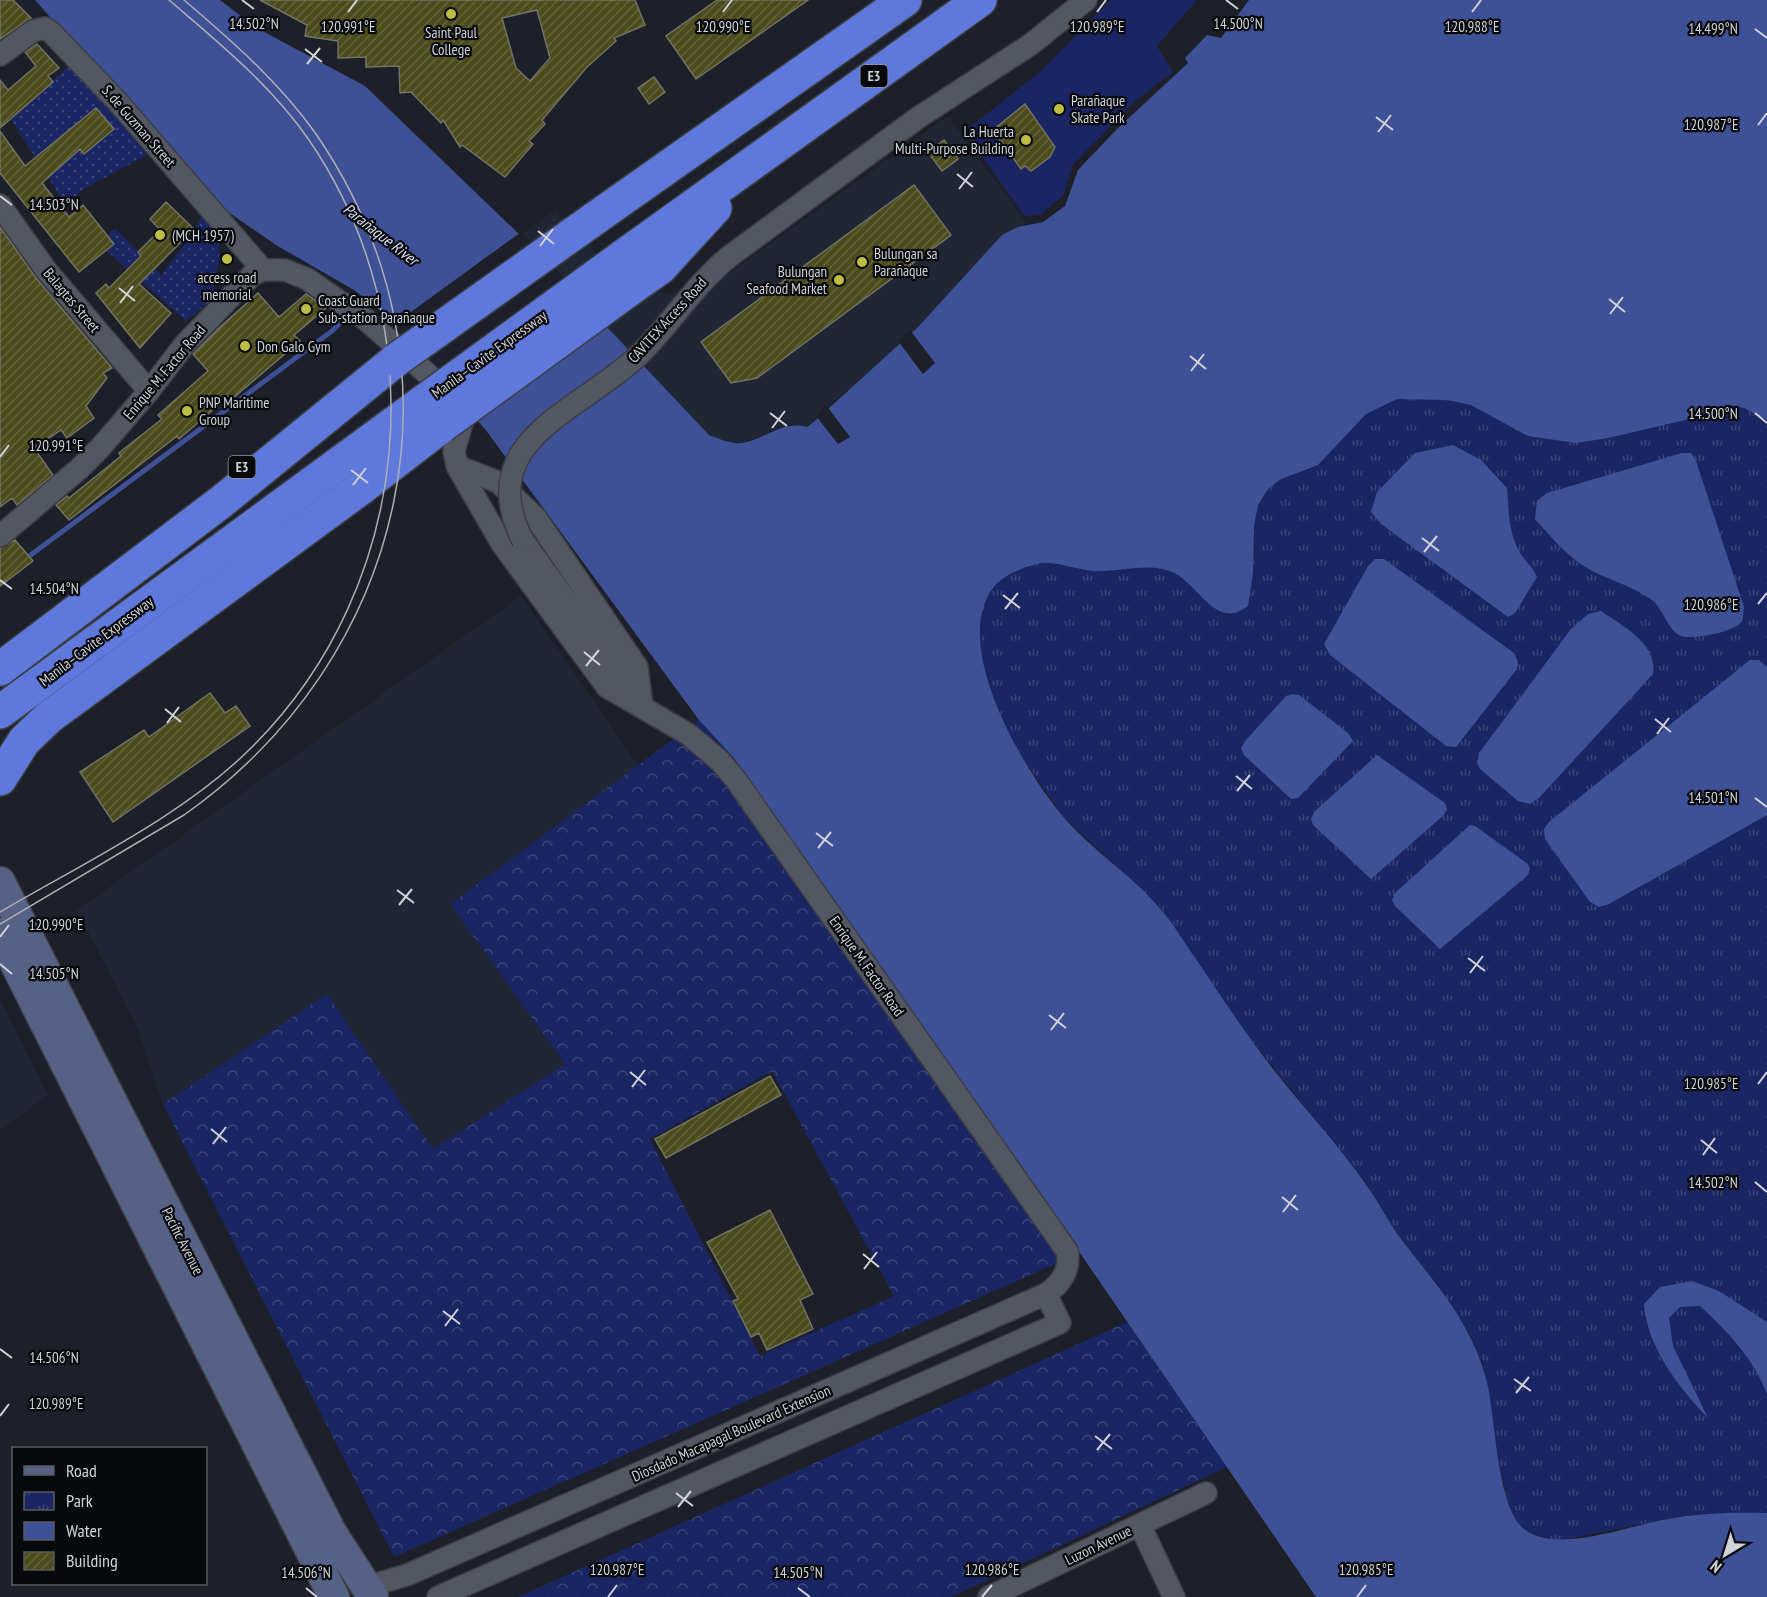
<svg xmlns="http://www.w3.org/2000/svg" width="1767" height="1597" font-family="'PT Sans Narrow',sans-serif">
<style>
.built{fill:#212634}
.grass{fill:url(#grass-dots)}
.forest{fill:url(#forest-crowns);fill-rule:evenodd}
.park{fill:url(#park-tufts)}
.pitch{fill:#1a2663}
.water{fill:#3e5196}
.pier{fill:#1d2028}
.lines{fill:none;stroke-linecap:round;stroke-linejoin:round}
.stream{stroke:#3e5196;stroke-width:5}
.building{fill:url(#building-hatch);stroke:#717166;stroke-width:1.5;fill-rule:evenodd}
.street-casing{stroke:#3c3e45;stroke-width:24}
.secondary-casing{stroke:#3c3e45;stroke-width:33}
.highway-casing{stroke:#3c3e45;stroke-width:36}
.street{stroke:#535761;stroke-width:21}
.secondary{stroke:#566186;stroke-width:30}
.highway{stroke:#5e79db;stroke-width:33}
.tram{stroke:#acaeb4;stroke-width:1.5}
.street-bridge-casing{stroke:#3c3e45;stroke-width:24;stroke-linecap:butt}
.highway-bridge-casing{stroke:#3c3e45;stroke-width:36;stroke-linecap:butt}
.street-bridge{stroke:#535761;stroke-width:21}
.highway-bridge{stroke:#5e79db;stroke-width:33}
.ticks{fill:none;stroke:#d1d3d9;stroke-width:2}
.poi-dot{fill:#bebf42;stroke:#08090d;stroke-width:2}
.labels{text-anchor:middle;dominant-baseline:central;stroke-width:4.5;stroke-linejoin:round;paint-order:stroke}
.shield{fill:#08090d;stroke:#95969c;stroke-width:1.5}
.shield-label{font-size:14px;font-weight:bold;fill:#d1d3d9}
.poi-label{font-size:15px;fill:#d1d3d9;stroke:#08090d;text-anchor:start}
.street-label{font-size:15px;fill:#d1d3d9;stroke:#08090d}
.water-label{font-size:16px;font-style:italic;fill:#d6def2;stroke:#08090d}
.ticks-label{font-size:15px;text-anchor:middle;fill:#d1d3d9;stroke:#08090d;stroke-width:4.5;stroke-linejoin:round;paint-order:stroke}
</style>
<defs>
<pattern id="grass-dots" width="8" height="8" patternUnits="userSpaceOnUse" patternTransform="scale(1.5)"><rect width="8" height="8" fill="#1a2663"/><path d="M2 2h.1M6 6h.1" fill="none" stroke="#3a4579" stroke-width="1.8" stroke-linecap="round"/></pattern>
<pattern id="forest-crowns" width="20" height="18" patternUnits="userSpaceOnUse" patternTransform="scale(1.5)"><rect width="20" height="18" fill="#1a2663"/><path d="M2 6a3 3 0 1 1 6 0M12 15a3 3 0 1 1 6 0" fill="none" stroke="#3a4579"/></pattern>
<pattern id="park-tufts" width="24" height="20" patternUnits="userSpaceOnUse" patternTransform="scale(1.5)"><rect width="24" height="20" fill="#1a2663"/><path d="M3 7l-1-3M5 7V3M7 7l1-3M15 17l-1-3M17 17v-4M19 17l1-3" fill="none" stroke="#3a4579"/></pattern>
<pattern id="building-hatch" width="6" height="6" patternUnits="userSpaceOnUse" patternTransform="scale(1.5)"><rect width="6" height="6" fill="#4b4b1b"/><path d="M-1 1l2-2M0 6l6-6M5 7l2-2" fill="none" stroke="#64643c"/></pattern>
</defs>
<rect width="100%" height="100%" fill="#1d2028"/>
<path class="built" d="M948 116 1027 224 1002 235 918 327 806 427 794 423 742 443 727 442 709 435 520 235 556 210 620 278 648 294 684 292 715 282 738 267Z
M521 596 638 765 450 904 565 1064 433 1149 327 994 163 1104 138 1029 77 910Z
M0 999 48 1095 0 1130Z"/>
<path class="grass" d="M74 62 153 152 87 187 65 204 10 118Z
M205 208 219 228V260L212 300 186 321 99 244 115 228 161 275 194 232Z"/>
<path class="forest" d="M699 720 734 758 1080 1253 394 1557 163 1104 327 994 433 1149 565 1064 450 904ZM772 1071 894 1296 760 1356 650 1139Z
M1127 1322 1227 1467 951 1597H518Z"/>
<path class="park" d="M1767 0V1513L1672 1518 1557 1541 1526 1532 1516 1522 1508 1502 1497 1454 1483 1364 1468 1331 1434 1280 1399 1236 1366 1183 1233 1017 1159 906 1062 815 932 627Z"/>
<path class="pitch" d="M1110 0H1197L1157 46 1173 72 1134 102 1073 165 1063 196 1040 215 1025 216 964 132 1042 70Z"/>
<path class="water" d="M35 0H220L255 27 365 86 520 235 709 435C720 439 730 444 742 443 765 439 783 420 807 427L817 419 918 327 1002 235 1018 227 1043 222 1065 206 1078 170 1118 128 1188 63 1185 58 1207 35 1221 38 1249 0H1767V420L1744 408 1728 405 1698 417 1608 438 1576 443 1528 436 1471 405 1447 400 1397 399 1366 414 1318 465 1281 479 1268 489 1258 505 1254 525 1253 573 1248 606C1216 631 1199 585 1174 573 1150 561 1119 573 1093 571 1074 569 1053 560 1036 564 1021 568 1002 576 993 588 950 645 1023 768 1061 814 1089 848 1128 872 1157 905 1172 921 1183 941 1196 959 1222 998 1247 1036 1277 1074 1306 1110 1338 1145 1365 1183 1378 1201 1388 1221 1401 1239 1424 1269 1450 1298 1468 1333 1477 1350 1484 1368 1488 1387 1495 1420 1498 1509 1524 1529 1557 1555 1630 1525 1668 1519 1700 1513 1735 1512 1767 1513V1597H1316L1080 1253 734 758 699 720 488 433 402 328 354 290 276 245 211 200Z
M1453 445 1481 460 1507 488C1509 509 1508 530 1518 549 1523 560 1533 566 1537 577L1515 613 1508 617 1381 524 1371 512 1377 492 1415 453Z
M1682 453H1691L1696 461 1744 607C1743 611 1744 617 1742 621 1736 632 1692 640 1681 636 1667 630 1664 609 1652 600 1634 587 1613 581 1594 572 1570 560 1553 539 1535 519L1537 501 1547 493Z
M1375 559H1384L1514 653 1518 662 1517 669 1456 747 1446 746 1330 655 1324 644 1368 566Z
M1601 611C1623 626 1658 644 1653 674L1539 798 1530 804 1518 801 1480 769 1477 763 1479 753 1571 629 1588 614Z
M1750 660H1759L1767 667V815L1609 904 1599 907 1590 902 1545 839 1544 829 1549 822Z
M1292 694 1299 695 1348 733 1353 741 1298 798 1291 799 1244 755 1241 748 1245 741 1286 696Z
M1377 755 1445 803 1447 809 1444 815 1371 879 1313 825 1311 819 1314 812Z
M1470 825 1475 826 1528 864 1530 869 1528 875 1440 949 1395 906 1392 900 1395 893Z
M1692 1281 1719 1291 1767 1322V1394C1754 1359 1727 1331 1700 1306L1680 1307 1669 1318 1673 1346 1708 1418C1679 1388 1647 1347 1644 1304L1660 1287Z"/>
<path class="pier" d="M521 232 604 319 470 415 393 325Z
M910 330 935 363 923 374 898 341Z
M826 405 850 437 838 444 816 416Z"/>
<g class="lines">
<path class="stream" d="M355 308 365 298
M24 560 332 331 349 314"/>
</g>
<path class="building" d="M0 0H13L31 18 0 39Z
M260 0H635L645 25 614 38 616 41 587 67 542 120 545 124 529 141 533 144 505 177 462 145 460 147 443 120 441 123 411 92 400 93 399 66 366 67V57L338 58V41L305 36 307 25ZM537 10 550 58 530 81 516 68 502 18Z
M717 0H808L696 79 666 36Z
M37 44 59 68 48 76 53 82 0 128V80L8 90 36 66 25 52Z
M654 77 665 92 649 104 638 88Z
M1025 104 1055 147 1050 157 1031 171 1025 166 1021 169 993 130Z
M96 108 114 129 84 154 80 149 42 183 69 217 83 205 114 244 79 272 0 173V131L25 166Z
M944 140 958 159 942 171 928 152Z
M914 185 951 235 757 378 731 383 701 342Z
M166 202 194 229 139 284 171 313 140 348 96 293 106 284 109 288 141 256 138 252 160 230 150 219Z
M0 227 36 278 112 368 103 373 107 378 86 406 94 418 67 438 61 430 34 448 53 475 17 505 12 498 0 507Z
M258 293 279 317 306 294 326 308 294 335 300 341 232 399 229 396 179 439 177 436 69 520 56 505 67 496 69 498 121 456 119 453 162 419 158 415 208 371 193 354 220 327Z
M15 540 33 561 0 586V548Z
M210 693 225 713 236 706 250 726 113 822 80 772 144 730 149 737Z
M770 1076 781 1095 666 1158 655 1139Z
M770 1210 813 1294 800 1300 813 1329 767 1350 759 1333 751 1337 733 1301 738 1299 707 1242Z"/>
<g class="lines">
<g class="street-casing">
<path id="street" d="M0 55 33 31 45 28 51 32 117 101 263 270
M0 205 46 270 149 391
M730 256 919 117 1030 45 1086 0
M457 466 498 482 536 518 637 667 642 705
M0 536 79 469 100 448 149 391 185 344 252 275 263 270H285L307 279 365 319 449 393 461 410 462 423 454 451 457 466 502 544 607 687 688 734 720 761 736 780 1067 1251C1071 1269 1061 1284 1046 1294L407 1575 366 1587
M523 541 640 702
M1140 1525 1174 1597
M438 1597 1060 1323 1046 1294
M989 1597 1206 1493"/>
</g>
<g class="secondary-casing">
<path id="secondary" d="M0 882 331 1532 373 1597
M0 933 334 1597"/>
</g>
<g class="highway-casing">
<path id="highway" d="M594 219 905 0
M622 257 980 0
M640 282 660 268 715 208
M0 669 221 502 396 360
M0 712 424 401
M0 779 24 741 48 718 364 486 442 426"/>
</g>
<use href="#street" class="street"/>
<use href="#secondary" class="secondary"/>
<use href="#highway" class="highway"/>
<path class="tram" d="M0 912C83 863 185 815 253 746 413 586 437 327 309 140 271 85 219 43 169 0
M0 924 184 815C408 657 475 366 316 134 279 82 232 41 184 0"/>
<g class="street-bridge-casing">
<path id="street-bridge" d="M523 541C472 440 579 412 638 356 671 324 694 285 730 256"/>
</g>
<g class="highway-bridge-casing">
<path id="highway-bridge" d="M396 360 594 219
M424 401 622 257
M442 426 640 282"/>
</g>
<use href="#street-bridge" class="street-bridge"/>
<use href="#highway-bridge" class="highway-bridge"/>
</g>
<path class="ticks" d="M242 0 254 9M1226 0 1238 9M348 12 357 0M723 12 732 0M1097 12 1106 0M1472 12 1481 0M1755 29 1767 38M305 49 322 62M307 64 320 48M1376 117 1393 130M1758 125 1767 113M1378 132 1391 115M957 174 973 187M959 189 972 172M0 196 12 205M538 231 554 244M540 246 553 229M119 288 135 301M1609 299 1625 312M120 303 133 286M1610 314 1623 297M1190 356 1206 369M1191 371 1204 354M770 413 787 426M1755 413 1767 423M772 428 785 411M0 457 9 445M351 470 368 483M353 485 366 468M1422 538 1439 551M1424 552 1437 536M0 580 12 589M1003 595 1020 608M1758 604 1767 593M1005 609 1018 593M584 652 600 665M586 666 599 650M165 709 181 722M1655 719 1671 732M167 723 179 707M1657 734 1669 718M1236 776 1252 789M1237 791 1250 775M1755 798 1767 807M816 833 833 846M818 848 831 832M397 890 414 903M399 905 412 889M0 937 9 925M1468 958 1485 971M0 964 12 974M1470 973 1483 956M1049 1015 1066 1028M1051 1030 1064 1013M630 1072 646 1085M1758 1084 1767 1072M632 1087 645 1070M211 1129 227 1142M1701 1140 1717 1153M213 1144 226 1127M1703 1155 1715 1138M1755 1182 1767 1192M1282 1197 1298 1210M1283 1212 1296 1195M863 1254 879 1267M864 1269 877 1252M443 1311 460 1324M445 1326 458 1309M0 1349 12 1358M1514 1379 1531 1391M1516 1393 1529 1377M0 1416 9 1404M1095 1436 1112 1449M1097 1450 1110 1434M676 1493 693 1506M678 1507 691 1491M306 1588 317 1597M798 1588 810 1597M608 1597 617 1585M982 1597 992 1585M1357 1597 1366 1585"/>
<g class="poi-dot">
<circle cx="451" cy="14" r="6"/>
<circle cx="1059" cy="109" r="6"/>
<circle cx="1026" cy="140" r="6"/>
<circle cx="160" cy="235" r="6"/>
<circle cx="227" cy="259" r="6"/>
<circle cx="862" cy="262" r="6"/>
<circle cx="839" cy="280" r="6"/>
<circle cx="306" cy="309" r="6"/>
<circle cx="245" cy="346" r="6"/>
<circle cx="187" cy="411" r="6"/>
</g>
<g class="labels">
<g class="shield">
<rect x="860.5" y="65" width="27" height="22" rx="4.5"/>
<rect x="228.5" y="456" width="27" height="22" rx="4.5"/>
</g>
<g class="shield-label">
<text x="874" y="76">E3</text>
<text x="242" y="467">E3</text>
</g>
<g class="poi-label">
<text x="451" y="32" text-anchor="middle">Saint Paul<tspan x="451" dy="17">College</tspan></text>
<text x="1071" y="100">Parañaque<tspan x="1071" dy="17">Skate Park</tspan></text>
<text x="1014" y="131" text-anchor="end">La Huerta<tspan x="1014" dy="17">Multi-Purpose Building</tspan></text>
<text x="172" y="235">(MCH 1957)</text>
<text x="874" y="253">Bulungan sa<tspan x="874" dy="17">Parañaque</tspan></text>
<text x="827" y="271" text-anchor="end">Bulungan<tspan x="827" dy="17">Seafood Market</tspan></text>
<text x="227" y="277" text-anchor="middle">access road<tspan x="227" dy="17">memorial</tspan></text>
<text x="318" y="300">Coast Guard<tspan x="318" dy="17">Sub-station Parañaque</tspan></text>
<text x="257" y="346">Don Galo Gym</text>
<text x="199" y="402">PNP Maritime<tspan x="199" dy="17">Group</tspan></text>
</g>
<g class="street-label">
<text transform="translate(139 126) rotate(49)">S. de Guzman Street</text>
<text transform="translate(72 300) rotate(50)">Balagtas Street</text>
<text transform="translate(667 320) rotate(-48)">CAVITEX Access Road</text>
<text transform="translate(489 354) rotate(-36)">Manila–Cavite Expressway</text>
<text transform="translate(164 372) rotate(-50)">Enrique M. Factor Road</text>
<text transform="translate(96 641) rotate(-37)">Manila–Cavite Expressway</text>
<text transform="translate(867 966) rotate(55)">Enrique M. Factor Road</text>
<text transform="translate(183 1241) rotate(63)">Pacific Avenue</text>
<text transform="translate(731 1433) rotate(-24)">Diosdado Macapagal Boulevard Extension</text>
<text transform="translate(1098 1545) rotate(-26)">Luzon Avenue</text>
</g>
<g class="water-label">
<text transform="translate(381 234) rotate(38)">Parañaque River</text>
</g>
</g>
<g class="ticks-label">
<text x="1238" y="29">14.500°N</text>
<text x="254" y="29">14.502°N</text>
<text x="348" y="32">120.991°E</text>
<text x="723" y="32">120.990°E</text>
<text x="1097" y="32">120.989°E</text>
<text x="1472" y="32">120.988°E</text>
<text x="1713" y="34">14.499°N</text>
<text x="1711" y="130">120.987°E</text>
<text x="54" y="210">14.503°N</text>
<text x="1713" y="419">14.500°N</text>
<text x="56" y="451">120.991°E</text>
<text x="54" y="594">14.504°N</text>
<text x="1711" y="610">120.986°E</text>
<text x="1713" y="803">14.501°N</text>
<text x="56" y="930">120.990°E</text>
<text x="54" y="979">14.505°N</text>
<text x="1711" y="1089">120.985°E</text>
<text x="1713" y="1188">14.502°N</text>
<text x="54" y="1363">14.506°N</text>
<text x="56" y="1409">120.989°E</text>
<text x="617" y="1575">120.987°E</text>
<text x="992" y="1575">120.986°E</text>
<text x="1366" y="1575">120.985°E</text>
<text x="306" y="1578">14.506°N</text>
<text x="798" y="1578">14.505°N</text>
</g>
<rect x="12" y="1447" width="195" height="138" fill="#08090d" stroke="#585a5f" stroke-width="1.5"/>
<rect x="24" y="1466" width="30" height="9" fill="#566186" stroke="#585a5f" stroke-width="1.5"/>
<text x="66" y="1477" font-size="18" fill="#d1d3d9">Road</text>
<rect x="24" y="1492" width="30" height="18" fill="url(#park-tufts)" stroke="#585a5f" stroke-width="1.5"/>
<text x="66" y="1507" font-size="18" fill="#d1d3d9">Park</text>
<rect x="24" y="1522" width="30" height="18" fill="#3e5196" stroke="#585a5f" stroke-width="1.5"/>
<text x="66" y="1537" font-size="18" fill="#d1d3d9">Water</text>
<rect x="24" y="1552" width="30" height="18" fill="url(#building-hatch)" stroke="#585a5f" stroke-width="1.5"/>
<text x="66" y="1567" font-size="18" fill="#d1d3d9">Building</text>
<g transform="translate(1725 1555) rotate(218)" stroke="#08090d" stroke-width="4.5" paint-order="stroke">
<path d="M0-4.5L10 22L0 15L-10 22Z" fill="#d1d3d9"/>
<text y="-9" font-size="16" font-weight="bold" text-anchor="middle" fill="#d1d3d9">N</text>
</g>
</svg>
